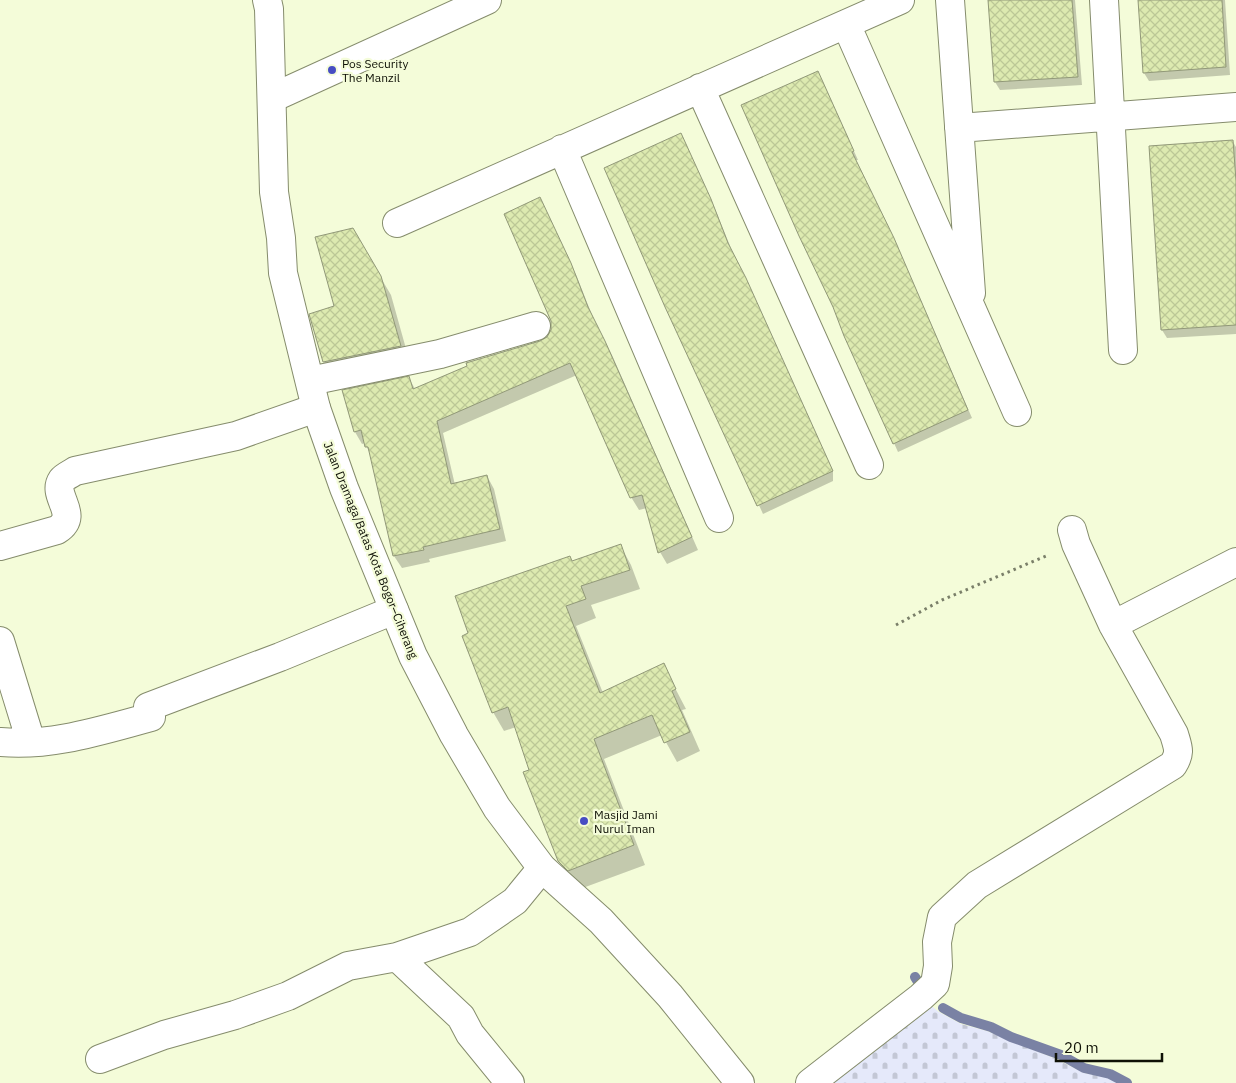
<svg xmlns="http://www.w3.org/2000/svg" width="1236" height="1083" font-family="'IBM Plex Sans',sans-serif">
<style>
.cemetery{fill:url(#cemetery-stones)}
.shadow{fill:#0003}
.lines{fill:none;stroke-linecap:round;stroke-linejoin:round}
.stream{stroke:#7a82a4;stroke-width:10}
.building{fill:url(#building-cross-hatch);stroke:#919878}
.street-casing{stroke:#858c6c;stroke-width:30}
.secondary-casing{stroke:#858c6c;stroke-width:30}
.path{stroke:#7a7f69;stroke-width:3;stroke-dasharray:2.5 4;stroke-linecap:butt}
.street{stroke:#fff;stroke-width:28}
.secondary{stroke:#fff;stroke-width:28}
.poi-dot{fill:#474dc3;stroke:#f4fcd9;stroke-width:2}
.labels{text-anchor:middle;dominant-baseline:central;stroke-width:4.5;stroke-linejoin:round;paint-order:stroke}
.poi-label{font-size:12px;fill:#0f1106;stroke:#f4fcd9;text-anchor:start}
.street-label{font-size:12px;fill:#0f1106;stroke:#f4fcd9}
</style>
<defs>
<pattern id="cemetery-stones" width="16" height="16" patternUnits="userSpaceOnUse" patternTransform="scale(1.25)"><rect width="16" height="16" fill="#e5e9fa"/><path d="M2 7V4a2 2 0 0 1 4 0v3zM10 15v-3a2 2 0 0 1 4 0v3z" fill="#c3c7d5"/></pattern>
<pattern id="building-cross-hatch" width="8" height="8" patternUnits="userSpaceOnUse" patternTransform="scale(1.25)"><rect width="8" height="8" fill="#ddeab0"/><path d="M0 0l8 8M0 8l8-8" fill="none" stroke="#bcc896"/></pattern>
</defs>
<rect width="100%" height="100%" fill="#f4fcd9"/>
<path class="cemetery" d="M928 1003 939 1012 961 1024 987 1031 1056 1059 1084 1073 1111 1078 1119 1083H820Z"/>
<path class="shadow" d="M989 0H1075L1082 85 1000 90 995 82Z
M1139 0H1225L1230 75 1149 81 1144 73Z
M822 80 858 160H856L898 248 972 418 898 452 743 106Z
M1233 142 1236 147V334L1167 338 1162 330 1151 147Z
M685 143 715 209 733 253 751 290 833 471V481L763 514 606 168Z
M540 198 577 277 594 320 612 355 698 550 667 564 660 552 647 508 639 510 631 497 577 375 443 433 455 485 487 476 494 489 506 541 429 559 430 562 402 568 394 556 371 456 365 443 362 444 355 432 409 378 415 389 541 342 549 337 552 329Z
M352 229 391 295 410 363 334 379 324 362 311 314 335 307Z
M620 545 631 565 640 589 591 605 596 618 576 626 603 693 663 665 686 709 682 710 700 751 677 762 662 735 604 759 645 865 580 889 570 880 559 860 516 727 504 731 493 712 572 562Z"/>
<g class="lines">
<path class="stream" d="M915 977 922 988
M943 1008 961 1018 991 1027 1011 1037 1061 1055 1084 1068 1110 1074 1127 1083"/>
</g>
<path class="building" d="M988 0H1072L1078 77 994 82Z
M1138 0H1222L1226 67 1143 73Z
M818 71 854 151 852 152 894 238 968 410 893 444 844 336 833 307 799 236 741 105Z
M681 133 711 199 728 243 746 278 833 471 757 506 665 307 604 168Z
M1233 140 1236 181V325L1161 330 1149 146Z
M540 197 571 263 588 307 605 341 692 537 658 553 642 495 630 498 570 363 437 421 451 484 487 475 500 529 423 547 424 550 393 556 368 447H365L361 430 354 432 342 390 409 376 413 389 467 366 466 363 540 341 547 337 551 330V321L504 214Z
M353 228 381 276 401 346 323 362 309 314 334 306 315 237Z
M621 544 630 570 581 586 586 599 566 606 600 693 664 663 676 689 672 691 690 732 664 743 652 715 594 739 634 845 568 871 558 861 523 772 529 770 508 707 492 713 462 636 468 633 455 596 570 556 572 561Z"/>
<g class="lines">
<g class="street-casing">
<path id="street" d="M950 0 971 293
M1104 0 1123 350
M846 24 1017 412
M700 88 869 465
M272 98 487 0
M959 128 1236 107
M562 149 719 518
M397 223 900 0
M310 381 440 354 536 326
M0 546 57 530C81 515 51 496 62 480 65 476 71 474 75 471L236 436 316 408
M1113 625 1236 562
M0 641 31 742
M0 742C51 747 102 730 151 717L148 707 280 657 394 610
M397 957 461 1017 470 1034 510 1083
M100 1059 164 1035 235 1015 288 996 348 966 397 957 470 932 515 901 542 868
M810 1083 921 997 935 984 938 966 937 942 942 917 977 885 1173 765C1181 752 1178 748 1174 734L1113 625 1076 544 1072 530"/>
</g>
<g class="secondary-casing">
<path id="secondary" d="M267 0 269 9 274 192 281 238 283 273 316 408 344 488 413 656 454 735 497 808 542 868 601 921 670 996 740 1083"/>
</g>
<path class="path" d="M896 625 942 600 1046 556"/>
<use href="#street" class="street"/>
<use href="#secondary" class="secondary"/>
</g>
<g class="poi-dot">
<circle cx="332" cy="70" r="5"/>
<circle cx="584" cy="821" r="5"/>
</g>
<g class="labels">
<g class="poi-label">
<text x="342" y="63">Pos Security<tspan x="342" dy="14">The Manzil</tspan></text>
<text x="594" y="814">Masjid Jami<tspan x="594" dy="14">Nurul Iman</tspan></text>
</g>
<g class="street-label">
<text transform="translate(371 550) rotate(68)">Jalan Dramaga/Batas Kota Bogor–Ciherang</text>
</g>
</g>
<path d="M1056 1053v8h106v-8" fill="none" stroke="#0f1106" stroke-width="2.5"/>
<text x="1064" y="1053" font-size="15" fill="#0f1106" stroke="#f4fcd9" stroke-width="4" paint-order="stroke">20 m</text>
</svg>
